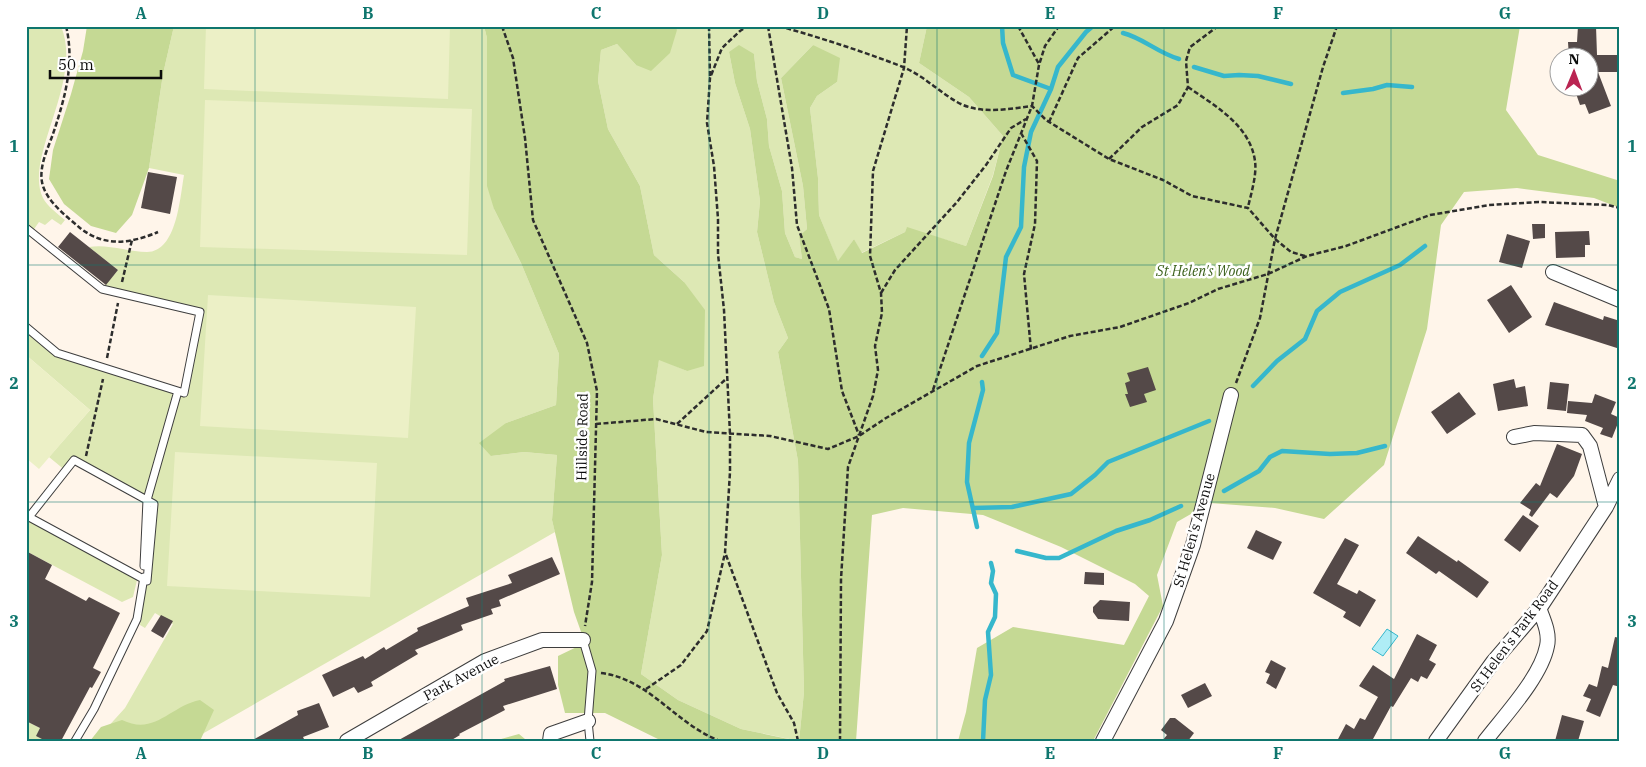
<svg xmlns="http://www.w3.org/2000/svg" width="1646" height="767" font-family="'IBM Plex Serif',serif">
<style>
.green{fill:#dde8b4}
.forest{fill:#c5d994}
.pitch{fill:#ecf0c6}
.water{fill:#afedf6;stroke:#36b7cc}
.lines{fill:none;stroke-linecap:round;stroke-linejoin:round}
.stream{stroke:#36b7cc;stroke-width:4.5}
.building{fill:#544948}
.service-casing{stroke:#3e3e3e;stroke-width:9}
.minor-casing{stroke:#3e3e3e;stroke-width:16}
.path{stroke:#2d2d2d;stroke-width:2.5;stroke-dasharray:5 2.5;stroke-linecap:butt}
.service{stroke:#fff;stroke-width:7}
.minor{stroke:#fff;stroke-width:14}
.grid{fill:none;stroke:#0f766e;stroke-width:1;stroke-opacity:0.55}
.labels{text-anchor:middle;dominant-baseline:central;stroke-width:5;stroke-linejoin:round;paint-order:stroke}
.park-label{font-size:14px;font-style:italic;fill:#3d621d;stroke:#fff}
.street-label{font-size:14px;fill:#0b0b0b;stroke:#fff}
.neatline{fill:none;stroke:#0f766e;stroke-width:2}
.grid-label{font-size:16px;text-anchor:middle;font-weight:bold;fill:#0f766e}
</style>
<rect width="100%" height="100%" fill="#fff5ea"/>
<path class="green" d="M26 26H61C84 82 23 157 43 198 47 206 58 214 65 220L61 225 52 219 45 225 39 222 32 232 26 228Z
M174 26H484L487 38 494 209 521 263 559 354 556 405 506 423 491 456 524 452 557 455 552 520 555 532 197 737 189 741H95L125 708 173 624 155 613 145 628 140 625 147 581 154 504 75 460 66 471 49 457 90 410 26 355V327L57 353 184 393 199 313 102 289 118 270 89 247C109 244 128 252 147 252 177 252 180 197 184 175L149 168 163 74Z
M676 26H927L919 63 969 97 1003 136 993 175 966 246 907 228 905 232 861 253 854 239 838 262 819 215 818 178 810 108 817 96 837 82 813 45 781 78 803 186 807 229 799 236 802 259 795 257 785 233 782 191 769 146 767 119 757 81 754 54 729 52 735 83 750 129 760 201 757 232 774 302 788 338 778 352 798 461 804 692 799 741 741 729 678 700 641 674 662 555 653 399 659 359 687 371 684 282 654 255 640 186 608 129 598 81 601 50 617 44 636 65 677 30Z
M26 516 138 576 133 597 122 602 26 551Z
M26 721 40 728 46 741H26Z"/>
<path class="forest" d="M87 26H174L163 74 149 168 132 215 116 233 91 226 64 204 49 179 53 150 71 94 83 51Z
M484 26H676L677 30 670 53 651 71 636 65 617 44 601 50 598 81 608 129 640 186 654 255 684 282 705 310 704 366 687 371 659 360 653 399 662 555 641 674 678 700 741 729 798 741H662L605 713H565L558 685V656L585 643 574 612 552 520 557 455 524 452 491 456 479 443 506 423 556 405 559 354 521 263 494 209 487 186V38Z
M927 26H1520L1506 110 1538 155 1620 181V208L1594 198 1517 188 1464 192 1441 225 1427 329 1384 465 1324 519 1275 508 1210 503 1177 522 1157 575 1163 606 1093 741H958L966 712 977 648 1013 627 1124 645 1149 596 1135 584 1061 547 983 515 903 508 872 515 856 741H799L804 692 798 461 778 352 788 338 774 302 757 232 760 201 750 129 735 83 729 52 739 45 754 54 757 81 767 119 769 146 782 191 785 233 795 257 802 259 799 236 807 229 803 186 781 78 813 45 840 58 837 82 817 96 810 108 818 178 819 215 838 261 854 239 862 253 905 232 907 227 966 246 993 176 1003 136 969 97 919 63Z
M200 700 214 710 200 741H90L101 727 122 720C155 736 170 706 200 700Z
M519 734 525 739 524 741H494Z"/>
<path class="pitch" d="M206 26H450L448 99 204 89Z
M205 100 472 109 467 255 200 247Z
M208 295 416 307 408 438 200 426Z
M26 355 90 410 39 469 26 458Z
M175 452 377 463 370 597 167 586Z"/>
<path class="water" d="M1387 629 1398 636 1383 656 1372 649Z"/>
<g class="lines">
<path class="stream" d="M1002 26 1003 43 1013 75 1051 89
M1123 33C1143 38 1158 53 1179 59
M1194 67 1224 76 1239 75 1258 76 1291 84
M1343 93 1373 89 1387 85 1412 87
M982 356 997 333 1006 257 1021 227 1024 167 1031 132 1051 89 1058 67 1086 32 1093 26
M1253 386 1277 361 1305 339 1317 311 1340 292 1400 265 1425 246
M1224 491 1259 471 1270 457 1282 451 1330 454 1357 453 1385 446
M973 508 1012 507 1071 494 1095 475 1108 462 1209 421
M977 527 967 482 969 443 983 390 982 382
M1017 551 1046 558H1059L1116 531 1150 520 1181 506
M983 741 985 700 991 675 988 632 995 617 996 594 991 583 993 571 991 563"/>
</g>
<path class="building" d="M1578 26H1596L1597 55H1619V72H1598L1611 106 1589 114 1585 104 1580 105 1574 88H1588V58H1569L1568 42H1577Z
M148 172 177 177 170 214 141 208Z
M1532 224H1545V238L1533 239Z
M1589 231 1590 245H1585V257L1556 258 1555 232Z
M70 232 118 270 106 285 58 247Z
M1507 234 1530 241 1522 268 1499 262Z
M1511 285 1532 317 1509 333 1487 300Z
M1554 302 1603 320 1604 316 1620 321V349L1545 325Z
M1148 367 1156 390 1144 394 1147 402 1130 407 1125 394H1128L1125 383 1130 381 1127 373Z
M1514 379 1516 388 1525 386 1528 406 1498 411 1493 384Z
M1550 382 1569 384 1566 411 1547 409Z
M1459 392 1476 414 1447 434 1431 412Z
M1595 394 1616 402 1611 414 1620 418 1612 438 1600 434 1603 428 1585 421 1587 415 1567 413 1568 401 1592 403Z
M1557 444 1582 454 1574 476 1557 498 1550 493 1532 517 1529 515 1531 510 1520 503 1536 483 1540 486Z
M1523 515 1539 526 1520 552 1504 540Z
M1256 530 1282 542 1273 560 1247 548Z
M1418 536 1457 562 1458 560 1489 582 1477 598 1439 571 1436 574 1406 553Z
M1345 538 1359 545 1337 584 1357 594 1359 590 1376 600 1360 627 1343 617 1346 612 1313 593Z
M26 551 52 565 45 579 86 601 89 597 120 613 93 668 101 672 92 688 90 687 61 741H46L36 736 40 728 26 721Z
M552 557 560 574 499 600 501 606 491 609 493 614 461 625 463 630 415 650 418 654 371 682 373 686 358 693 354 687 333 697 322 675 363 656 365 659 384 647 386 650 418 631 417 628 469 606 466 598 512 583 508 575Z
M1085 572 1104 573V585L1084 584Z
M1100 600 1130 602 1129 621 1098 619 1093 612V607Z
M161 615 173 621 163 638 151 631Z
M1417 634 1437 645 1429 660 1436 664 1427 679 1421 676 1418 682 1411 678 1393 707 1391 706 1373 739 1375 741H1337L1346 724 1354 729 1360 718 1365 720 1378 697 1359 686 1373 665 1394 679Z
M1615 637 1620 638V687L1613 685 1600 717 1586 711 1591 699 1583 696 1589 684 1597 687 1602 666 1608 668Z
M1271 660 1286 668 1276 689 1266 683 1270 674 1265 672Z
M550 666 557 689 503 706 505 710 459 734 460 735 450 741H397L505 681 504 679Z
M1205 683 1212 696 1188 708 1181 695Z
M319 703 329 727 303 737 305 741H251L298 715 297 711Z
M1562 715 1584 721 1578 741H1555Z
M1170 718H1175L1194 733 1188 741H1162L1167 735 1161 730Z"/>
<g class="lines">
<g class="service-casing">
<path id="service" d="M26 228 102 289 200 312 184 393 57 353 26 327
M74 460 154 504 147 581 29 517Z
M144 566 147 500 178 391
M583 640 592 671 588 721 590 741
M75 741 94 709 137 619 144 577"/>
</g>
<g class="minor-casing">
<path id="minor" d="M1553 272 1620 300
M1514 437 1534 433 1582 435 1590 446 1606 507
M347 741 485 661 542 640H583
M550 741 551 734 588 721
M1103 741 1166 621 1193 545 1231 395
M1436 741 1493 662 1541 606 1606 507 1620 479
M1485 741C1505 715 1541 677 1547 646 1550 633 1543 619 1539 608"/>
</g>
<path class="path" d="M66 26C75 63 65 98 53 134 48 148 39 166 42 182 45 200 66 216 80 228 104 247 130 244 158 232
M502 26 513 58 525 138 533 220 587 343 597 391 592 582 585 626
M709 26 710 76
M768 26 792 168 797 225 829 309 842 391 859 435
M779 26C821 38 862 51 903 67 924 76 938 91 957 102 980 115 1008 109 1032 106L1046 120 1109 159 1163 180 1192 196 1248 208 1275 239 1291 252 1305 256
M1018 26 1039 64
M1188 87C1215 106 1250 125 1255 161 1257 175 1251 194 1248 207
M1049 122 1078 58 1115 26
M1021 133 1037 161 1035 224 1024 274 1031 350
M1109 159 1142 127 1178 105 1188 87 1186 61 1190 47 1218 26
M122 282 132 240
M881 293 895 270 957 202 986 165 1011 128 1026 119
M107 358 118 303
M1236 383 1260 318 1275 239 1323 67 1337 26
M933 390 1006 171 1032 106 1039 65 1045 46 1059 26
M596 424 656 419 706 432 770 436 828 449 859 436 886 418 977 366 1070 336 1120 327 1189 303 1218 289 1268 274 1307 256 1346 246 1430 215 1489 205 1539 202 1608 205 1620 208
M677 424 726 379
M86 456 103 379
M726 555 777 693 794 723 798 741
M601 673C650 679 675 724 720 741
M646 689 681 665 707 631 725 553 730 472V434L724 310 718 254V219L714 166 707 123 710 78 722 48 740 31 748 26
M840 741 841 579 848 467 873 396 878 370 875 346 882 313 881 293 870 256 873 171 904 68 907 26"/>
<use href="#service" class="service"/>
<use href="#minor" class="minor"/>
</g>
<path class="grid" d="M255 26V741M482 26V741M709 26V741M937 26V741M1164 26V741M1391 26V741M26 265H1620M26 502H1620"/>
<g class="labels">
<g class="park-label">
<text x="1203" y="271">St Helen's Wood</text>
</g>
<g class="street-label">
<text transform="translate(582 437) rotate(-89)">Hillside Road</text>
<text transform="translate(1194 530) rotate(-74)">St Helen's Avenue</text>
<text transform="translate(1514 636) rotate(-53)">St Helen's Park Road</text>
<text transform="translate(461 677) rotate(-28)">Park Avenue</text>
</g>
</g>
<rect width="1646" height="767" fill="none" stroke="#ffffff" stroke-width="55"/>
<g transform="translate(1574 72) rotate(1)"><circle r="24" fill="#ffffff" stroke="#9d9d9d"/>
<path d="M0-4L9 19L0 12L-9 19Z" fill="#ba2452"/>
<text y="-8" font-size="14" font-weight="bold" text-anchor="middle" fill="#0b0b0b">N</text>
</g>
<path d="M50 70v8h111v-8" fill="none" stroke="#0b0b0b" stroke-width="2.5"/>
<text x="58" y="70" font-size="15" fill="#0b0b0b" stroke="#ffffff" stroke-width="4" paint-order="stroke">50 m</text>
<rect x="28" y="28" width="1590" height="712" class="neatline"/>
<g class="grid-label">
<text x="141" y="19">A</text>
<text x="368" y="19">B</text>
<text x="596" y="19">C</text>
<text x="823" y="19">D</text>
<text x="1050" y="19">E</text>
<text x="1278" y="19">F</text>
<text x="1505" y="19">G</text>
<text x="14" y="152">1</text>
<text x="1632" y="152">1</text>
<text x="14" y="389">2</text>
<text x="1632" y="389">2</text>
<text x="14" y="627">3</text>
<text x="1632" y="627">3</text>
<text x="141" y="759">A</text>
<text x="368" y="759">B</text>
<text x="596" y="759">C</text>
<text x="823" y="759">D</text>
<text x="1050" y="759">E</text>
<text x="1278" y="759">F</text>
<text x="1505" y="759">G</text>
</g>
</svg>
